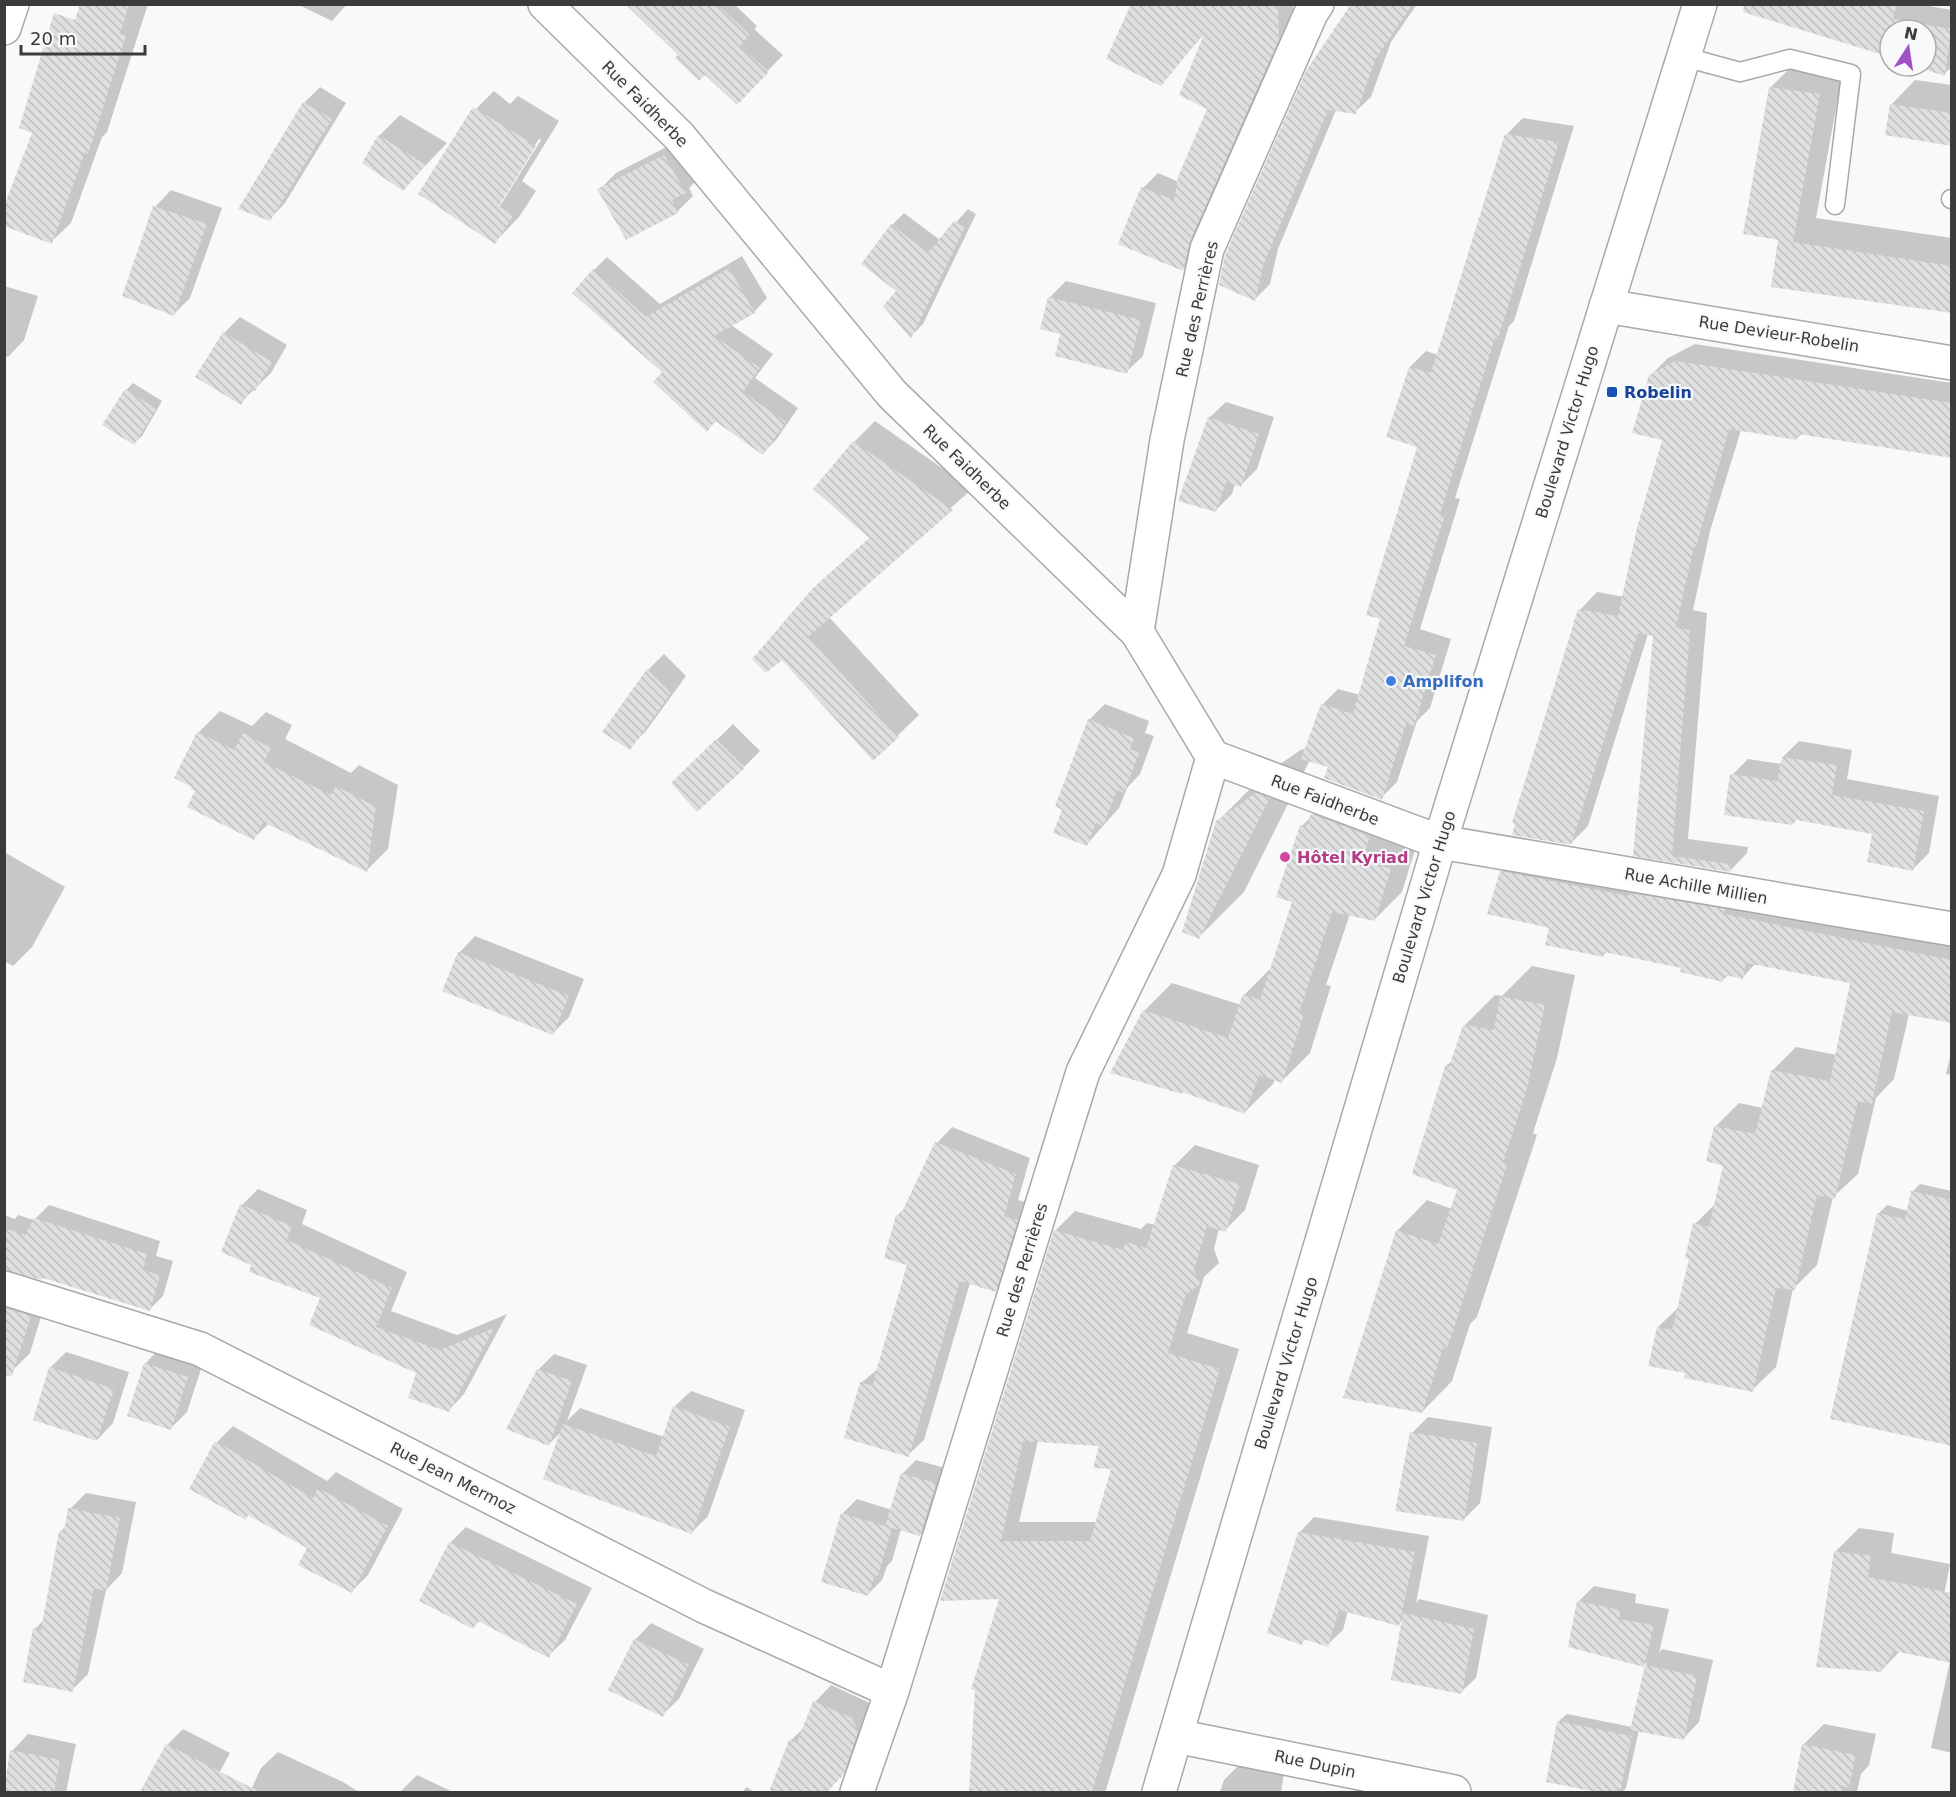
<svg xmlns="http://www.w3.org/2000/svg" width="1956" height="1797" font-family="'DejaVu Sans',sans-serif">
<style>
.shadow{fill:#0003;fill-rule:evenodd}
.building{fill:url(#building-back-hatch);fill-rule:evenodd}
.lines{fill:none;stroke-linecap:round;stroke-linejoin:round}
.service-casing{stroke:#a8a9aa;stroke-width:21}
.minor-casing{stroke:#a8a9aa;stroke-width:36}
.tertiary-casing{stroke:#a8a9aa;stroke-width:36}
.service{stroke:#fff;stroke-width:18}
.minor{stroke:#fff;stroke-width:33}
.tertiary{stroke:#fff;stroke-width:33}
.transit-dot{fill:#1a4fb4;stroke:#f8f9fa;stroke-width:2}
.shop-dot{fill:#3f7fe0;stroke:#f8f9fa;stroke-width:2}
.hotel-dot{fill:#d1479c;stroke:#f8f9fa;stroke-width:2}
.labels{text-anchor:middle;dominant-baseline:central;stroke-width:4.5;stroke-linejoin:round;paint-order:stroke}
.street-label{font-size:16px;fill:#3a3b3b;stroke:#f8f9fa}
.transit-label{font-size:16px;font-weight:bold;fill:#164399;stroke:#f8f9fa;text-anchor:start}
.shop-label{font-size:16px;font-weight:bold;fill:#366cbe;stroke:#f8f9fa;text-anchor:start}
.hotel-label{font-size:16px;font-weight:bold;fill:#b23c85;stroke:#f8f9fa;text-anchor:start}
</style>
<defs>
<pattern id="building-back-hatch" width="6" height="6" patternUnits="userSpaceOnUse" patternTransform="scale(1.5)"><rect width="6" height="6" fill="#dedfe0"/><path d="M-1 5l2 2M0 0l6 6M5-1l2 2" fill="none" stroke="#bfc0c1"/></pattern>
</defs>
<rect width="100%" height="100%" fill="#f8f9fa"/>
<path class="shadow" d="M123 4H148L107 132 102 137 71 223 51 242Z
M297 4H347L332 21Z
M646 4H734L757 26 754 29 783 55 737 103 705 73 680 55Z
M1132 4H1293V23L1198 254 1183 269 1143 188 1158 173 1179 182 1209 109 1206 32 1160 84Z
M1353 4H1417L1391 42 1371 97 1355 112 1336 110 1278 249 1270 284 1255 299 1220 285Z
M1762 4H1917L1952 10V67L1944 74 1919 66H1926V30H1890V57Z
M1795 63 1843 70 1816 218 1952 238V312L1780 239 1771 87Z
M1915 80 1952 85V145L1891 105Z
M320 87 346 103 285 203 270 219 240 208 305 102Z
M494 91 510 104 518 96 559 121 522 181 536 191 519 217 495 242 470 115ZM539 139 541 140 500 206H497Z
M400 115 447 143 403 189 379 136Z
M1523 118 1574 126 1514 321 1509 326 1455 498 1460 499 1420 629 1451 639 1430 708 1417 721 1397 782 1381 798 1330 766 1310 760 1244 892 1199 937 1218 821 1263 776 1302 749 1306 750 1322 705 1338 689 1360 695 1382 618 1418 446 1410 367 1426 351 1438 355 1507 134Z
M680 140 701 176 689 188 693 196 677 212 599 190 616 173Z
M171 190 222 208 190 298 174 314 124 296 155 207Z
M968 209 976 214 923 324 911 336 898 291 892 225 904 213 940 240Z
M742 256 767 298 754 312 731 325 773 354 755 378 798 408 776 440 763 453 717 420 707 430 594 270 607 257 660 304Z
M1066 281 1156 303 1143 356 1126 372 1049 298Z
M4 286 38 296 24 340 8 357 4 356Z
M240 317 287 345 271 373 240 403 224 333Z
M1695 344 1952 383V455L1802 433 1796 439 1741 430 1710 531 1693 610 1707 613 1688 839 1748 847 1747 853 1730 871 1635 855 1655 635 1648 634 1588 826 1570 844 1580 610 1597 592 1624 597 1664 439 1650 376 1668 358Z
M133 383 162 401 142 436 134 443 126 390Z
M1226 402 1274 417 1257 469 1241 485 1235 484 1232 494 1216 510 1209 418Z
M875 421 972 489 829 617 919 715 873 759 782 658 876 534 854 442Z
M664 654 686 676 646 731 629 748 605 731 648 670Z
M1105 704 1149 721 1145 733 1154 736 1140 774 1127 788 1119 808 1087 844 1064 809 1089 720Z
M220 711 252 726 266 712 292 725 285 739 351 773 359 765 398 785 388 849 366 871 269 823 254 838 197 791 198 733Z
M733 724 760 751 744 767 673 783Z
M1799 741 1852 750 1847 779 1939 796 1929 853 1913 869 1874 833 1797 818 1732 775 1748 759 1782 764 1783 757Z
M1340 786 1397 808 1389 832 1418 840 1402 892 1374 920 1350 914 1326 985 1331 986 1310 1053 1282 1081 1275 1079 1273 1084 1245 1112 1144 1011 1172 983 1241 1005 1244 995 1272 967 1294 901 1302 826Z
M1525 849 1952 933V1021L1909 1014 1894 1079 1876 1098 1858 1174 1833 1197 1817 1265 1793 1289 1776 1367 1752 1390 1687 1372 1658 1327 1680 1306 1691 1258 1695 1224 1717 1202 1725 1165 1716 1126 1739 1103 1763 1108 1772 1071 1796 1047 1837 1055 1852 982 1756 963 1743 977 1729 974 1723 980 1683 967 1607 951 1603 956 1550 927 1502 872Z
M4 852 65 887 32 947 13 966 4 961Z
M475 936 584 979 569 1017 553 1033 459 953Z
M1532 966 1575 975 1557 1058 1533 1133 1537 1135 1477 1317 1470 1324 1452 1381 1422 1412 1397 1231 1427 1200 1452 1209 1459 1189 1446 1066 1453 1060 1464 1026 1495 995 1502 996Z
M1952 1049V1075L1946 1074Z
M952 1127 1030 1158 1018 1200 1032 1204 1011 1274 995 1290 970 1283 924 1440 908 1455 861 1383 879 1368 909 1264 897 1216 907 1206 937 1143Z
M1195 1145 1259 1165 1245 1210 1225 1230 1219 1229 1214 1249 1219 1263 1204 1277 1187 1333 1239 1349 1106 1790 1103 1792H971L977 1689 1001 1597 942 1600 1055 1231 1075 1211 1141 1229 1147 1223 1155 1225 1175 1165ZM1038 1441 1101 1445 1113 1468 1097 1522H1019Z
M1920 1184 1952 1191V1445L1832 1417 1879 1213 1887 1205 1908 1211 1912 1192Z
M258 1189 307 1210 302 1224 407 1272 391 1311 457 1335 507 1314 464 1394 448 1411 418 1372 322 1297 253 1264 242 1205Z
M49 1205 160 1241 156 1256 173 1261 163 1296 149 1310 44 1276 4 1269V1215L15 1219 18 1215 34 1220Z
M4 1280 46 1300 30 1353 14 1369 4 1366Z
M161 1347 204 1360 187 1412 171 1428 145 1364Z
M66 1352 129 1372 113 1423 97 1440 50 1368Z
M554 1354 587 1365 567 1421 580 1408 664 1437 674 1407 691 1391 745 1410 708 1516 692 1532 562 1431 549 1444 538 1370Z
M1428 1417 1492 1427 1480 1503 1463 1520 1412 1433Z
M233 1426 327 1481 336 1472 403 1509 368 1575 352 1591 309 1548 217 1442Z
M916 1460 949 1469 934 1521 920 1535 901 1529 892 1561 887 1566 882 1580 868 1594 823 1581 843 1513 857 1499 892 1510 902 1474Z
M86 1493 136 1502 122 1573 106 1590 88 1674 72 1690 35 1629 45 1619 60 1532 67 1525 70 1509Z
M1314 1517 1429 1536 1416 1603 1419 1599 1488 1615 1476 1678 1461 1692 1403 1619 1399 1624 1348 1611 1343 1630 1327 1645 1306 1638 1302 1643 1299 1533Z
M466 1527 592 1588 565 1640 548 1656 480 1620 473 1628 450 1543Z
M1859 1528 1894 1533 1891 1553 1950 1564 1943 1600 1952 1602V1753L1931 1748 1950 1661 1900 1651 1881 1671 1835 1552Z
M1594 1586 1636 1594 1635 1603 1669 1609 1659 1653 1662 1649 1713 1660 1699 1722 1683 1739 1639 1730 1626 1788 1622 1792H1604L1548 1781 1559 1721 1567 1714 1632 1727 1647 1662 1644 1665 1578 1602Z
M651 1623 704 1649 679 1699 662 1715 635 1640Z
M831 1685 868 1702 874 1714 859 1756 827 1792H770L790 1741 805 1727 815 1702Z
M1824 1724 1876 1734 1869 1765 1861 1774 1857 1792H1794L1803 1745Z
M183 1729 230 1753 209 1792H142L167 1745Z
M28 1734 76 1744 66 1792H4L12 1751Z
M278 1752 343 1782 359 1792H250L261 1768Z
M1286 1761 1281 1792H1220L1224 1780 1241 1763Z
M417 1775 453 1792H400Z
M747 1787 754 1792H742Z"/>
<path class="building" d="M80 4H129L120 34 126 36 88 154 85 152 52 244 4 226V206L32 133 19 128 54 13 75 20Z
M625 4H717L750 35 740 46 769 72 737 105 705 75 699 81 675 58 678 55Z
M1131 4H1278L1279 39 1190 241 1183 271 1118 244 1141 187 1174 200 1178 177 1207 109 1179 95 1205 32 1161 86 1106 59Z
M1351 4H1413L1376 58 1356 114 1328 110 1263 266 1255 301 1219 285 1225 255 1306 71Z
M1744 4H1897L1893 19 1951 29 1945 76 1914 66H1926V30H1890V57L1743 12Z
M1769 87 1820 94 1793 242 1952 266V313L1771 287 1778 240 1743 234Z
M303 102 332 119 270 221 238 209Z
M1890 104 1952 113V146L1885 135Z
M473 107 536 146 499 206 513 216 495 244 418 194Z
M1505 134 1559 142 1498 339 1495 338 1440 514 1445 515 1404 646 1436 655 1414 726 1406 724 1382 800 1324 778 1328 767 1301 759 1321 704 1353 714 1380 619 1366 615 1417 447 1386 437 1409 367 1431 373Z
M378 135 426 165 403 191 362 163Z
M664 155 686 193 672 200 678 213 626 240 597 189Z
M153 206 207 224 174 316 122 296Z
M954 221 965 227 911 339 883 306 896 291 861 264 891 224 928 253Z
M729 268 755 313 714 336 760 368 743 392 786 422 763 455 715 421 707 432 653 382 662 372 572 293 593 269 646 317Z
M1048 297 1141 320 1127 374 1055 356 1060 334 1040 329Z
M223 332 272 362 255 391 251 389 241 405 195 377Z
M1676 361 1952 403V458L1798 434 1797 440 1729 429 1696 547 1694 546 1676 627 1690 630 1672 856 1731 864 1730 872 1633 856 1653 636 1638 633 1571 845 1512 835 1515 824 1512 823 1578 609 1618 616 1637 528 1662 440 1632 433 1649 375Z
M125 389 156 409 134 445 102 425Z
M1208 417 1259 434 1241 487 1226 482 1216 512 1178 501Z
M853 441 953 510 808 637 899 737 873 761 782 660 766 673 752 659 813 588 869 538 813 489Z
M647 669 671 693 630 750 602 732Z
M1088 719 1134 738 1130 749 1139 753 1124 793 1117 790 1103 826 1096 823 1087 846 1053 833 1062 810 1055 806Z
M197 732 234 750 243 733 271 748 264 762 331 795 336 786 376 807 367 872 263 822 254 840 187 807 195 791 190 789 192 787 174 778Z
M716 739 745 768 697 812 671 783Z
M1782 757 1837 765 1832 795 1924 811 1913 871 1867 862 1872 834 1797 820 1792 825 1724 815 1730 774 1777 781Z
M1256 793 1270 798 1199 939 1182 932 1216 821Z
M1311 814 1370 836 1362 860 1391 869 1375 921 1332 912 1299 1013 1304 1014 1282 1083 1259 1075 1245 1114 1182 1092V1094L1110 1073 1143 1010 1228 1038 1243 994 1260 1000 1292 902 1276 897 1300 825 1306 827Z
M1500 871 1629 896 1630 893 1725 909 1724 914 1952 960V1023L1892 1012 1872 1104 1858 1101 1835 1199 1817 1195 1795 1290 1776 1288 1753 1392 1684 1378 1685 1373 1648 1366 1657 1327 1672 1330 1689 1259 1685 1258 1693 1223 1709 1227 1723 1166 1706 1161 1714 1126 1755 1134 1771 1070 1830 1081 1850 983 1746 963 1743 979 1725 975 1723 982 1680 972 1681 968 1604 952 1603 957 1545 945 1549 928 1487 914Z
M458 952 569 996 553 1035 442 991Z
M1500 996 1545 1005 1527 1089 1503 1163 1507 1165 1447 1349 1443 1348 1422 1413 1343 1398 1396 1230 1438 1244 1457 1190 1412 1174 1445 1066 1449 1067 1463 1025 1494 1030Z
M935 1142 1016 1174 1004 1216 1018 1220 996 1292 960 1281 909 1457 844 1438 860 1382 872 1386 907 1265 884 1258 896 1215 900 1216Z
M1173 1165 1240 1184 1226 1232 1207 1226 1194 1270 1200 1284 1186 1294 1168 1353 1220 1369 1092 1792H969L975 1690 971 1689 999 1599 940 1601 1054 1230 1123 1250 1126 1242 1146 1248ZM1023 1441 1099 1446 1093 1468 1111 1469 1090 1541H1001Z
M1911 1191 1952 1200V1446L1830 1419 1877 1213 1905 1219Z
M240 1204 292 1226 287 1240 392 1288 376 1327 440 1350 494 1328 449 1412 408 1398 416 1373 309 1325 320 1298 249 1272 251 1265 221 1252Z
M34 1218 147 1254 143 1270 160 1275 150 1311 43 1278 42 1280 4 1270V1228L25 1235Z
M4 1308 31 1316 12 1376 4 1375Z
M144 1363 188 1377 171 1430 127 1416Z
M49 1367 114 1389 97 1441 33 1420Z
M537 1369 572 1381 549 1446 506 1429Z
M673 1406 730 1427 692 1534 543 1479 563 1424 656 1456Z
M1410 1432 1477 1443 1464 1521 1395 1511Z
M215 1441 313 1498 318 1488 388 1526 352 1593 298 1565 307 1548 248 1515 246 1520 189 1489Z
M901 1473 936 1483 920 1536 892 1528 878 1576 875 1575 868 1596 821 1582 841 1513 885 1526Z
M68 1508 120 1518 106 1591 94 1588 73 1692 23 1682 33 1628 41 1630 59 1531 64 1532Z
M1298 1532 1415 1552 1399 1626 1339 1610 1328 1647 1304 1639 1302 1645 1267 1633Z
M449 1542 577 1604 549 1658 478 1621 473 1629 419 1601Z
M1834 1551 1871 1556 1868 1577 1952 1593V1663L1894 1651 1881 1672 1816 1667Z
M1577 1601 1621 1610 1619 1619 1654 1625 1644 1667 1568 1647Z
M1403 1613 1474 1629 1462 1694 1391 1680Z
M634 1639 689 1665 663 1717 608 1690Z
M1645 1665 1697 1676 1684 1740 1630 1730Z
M813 1701 852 1718 858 1731 844 1774 827 1792H769L789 1740 797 1743Z
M1557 1721 1632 1736 1620 1792H1596L1546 1782Z
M166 1744 260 1792H140Z
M1802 1744 1856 1755 1849 1788 1842 1786 1841 1792H1793Z
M10 1750 60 1760 54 1792H4Z"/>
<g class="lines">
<g class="service-casing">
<path id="service" d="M1685 57 1740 72 1790 59 1851 74 1835 205
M1951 199H1952"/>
</g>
<g class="minor-casing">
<path id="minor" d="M545 4 679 136 892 394 1137 632 1213 757 1440 842 1952 929
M4 28 12 4
M1606 306 1952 363
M1137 632 1167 440 1207 249 1311 13 1317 4
M4 1288 200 1349 704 1606 892 1691
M1176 1736 1454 1792
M857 1792 892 1691 1083 1072 1179 875 1213 757"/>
</g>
<g class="tertiary-casing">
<path id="tertiary" d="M1159 1792 1440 842 1700 4"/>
</g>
<use href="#service" class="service"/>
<use href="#minor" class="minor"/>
<use href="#tertiary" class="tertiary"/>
</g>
<rect class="transit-dot" x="1606" y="386" width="12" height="12" rx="3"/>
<circle class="shop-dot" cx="1391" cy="681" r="6"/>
<circle class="hotel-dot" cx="1285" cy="857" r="6"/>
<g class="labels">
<g class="street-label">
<text transform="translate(645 104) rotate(45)">Rue Faidherbe</text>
<text transform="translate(1197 309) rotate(-77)">Rue des Perrières</text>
<text transform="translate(1779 334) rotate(9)">Rue Devieur-Robelin</text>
<text transform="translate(1567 432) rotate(-73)">Boulevard Victor Hugo</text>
<text transform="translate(967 467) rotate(44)">Rue Faidherbe</text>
<text transform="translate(1325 800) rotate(21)">Rue Faidherbe</text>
<text transform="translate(1696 886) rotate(10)">Rue Achille Millien</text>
<text transform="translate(1424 897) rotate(-73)">Boulevard Victor Hugo</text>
<text transform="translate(1022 1270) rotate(-73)">Rue des Perrières</text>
<text transform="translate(1286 1363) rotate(-73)">Boulevard Victor Hugo</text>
<text transform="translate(453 1478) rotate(27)">Rue Jean Mermoz</text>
<text transform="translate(1315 1764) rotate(12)">Rue Dupin</text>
</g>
<g class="transit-label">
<text x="1624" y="392">Robelin</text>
</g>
<g class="shop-label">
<text x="1403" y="681">Amplifon</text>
</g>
<g class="hotel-label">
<text x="1297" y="857">Hôtel Kyriad</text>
</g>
</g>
<rect width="1956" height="1797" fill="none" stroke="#3a3b3b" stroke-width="12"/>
<g transform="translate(1908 48) rotate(12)"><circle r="28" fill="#f8f9fa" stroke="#acadae" stroke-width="1.5"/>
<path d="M0-4.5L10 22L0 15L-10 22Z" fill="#9f51c3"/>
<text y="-9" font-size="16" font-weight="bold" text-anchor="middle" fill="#3a3b3b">N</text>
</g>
<path d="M21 45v9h124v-9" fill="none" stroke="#3a3b3b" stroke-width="3"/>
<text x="30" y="45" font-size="18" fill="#3a3b3b" stroke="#f8f9fa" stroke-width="4.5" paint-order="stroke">20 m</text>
</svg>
